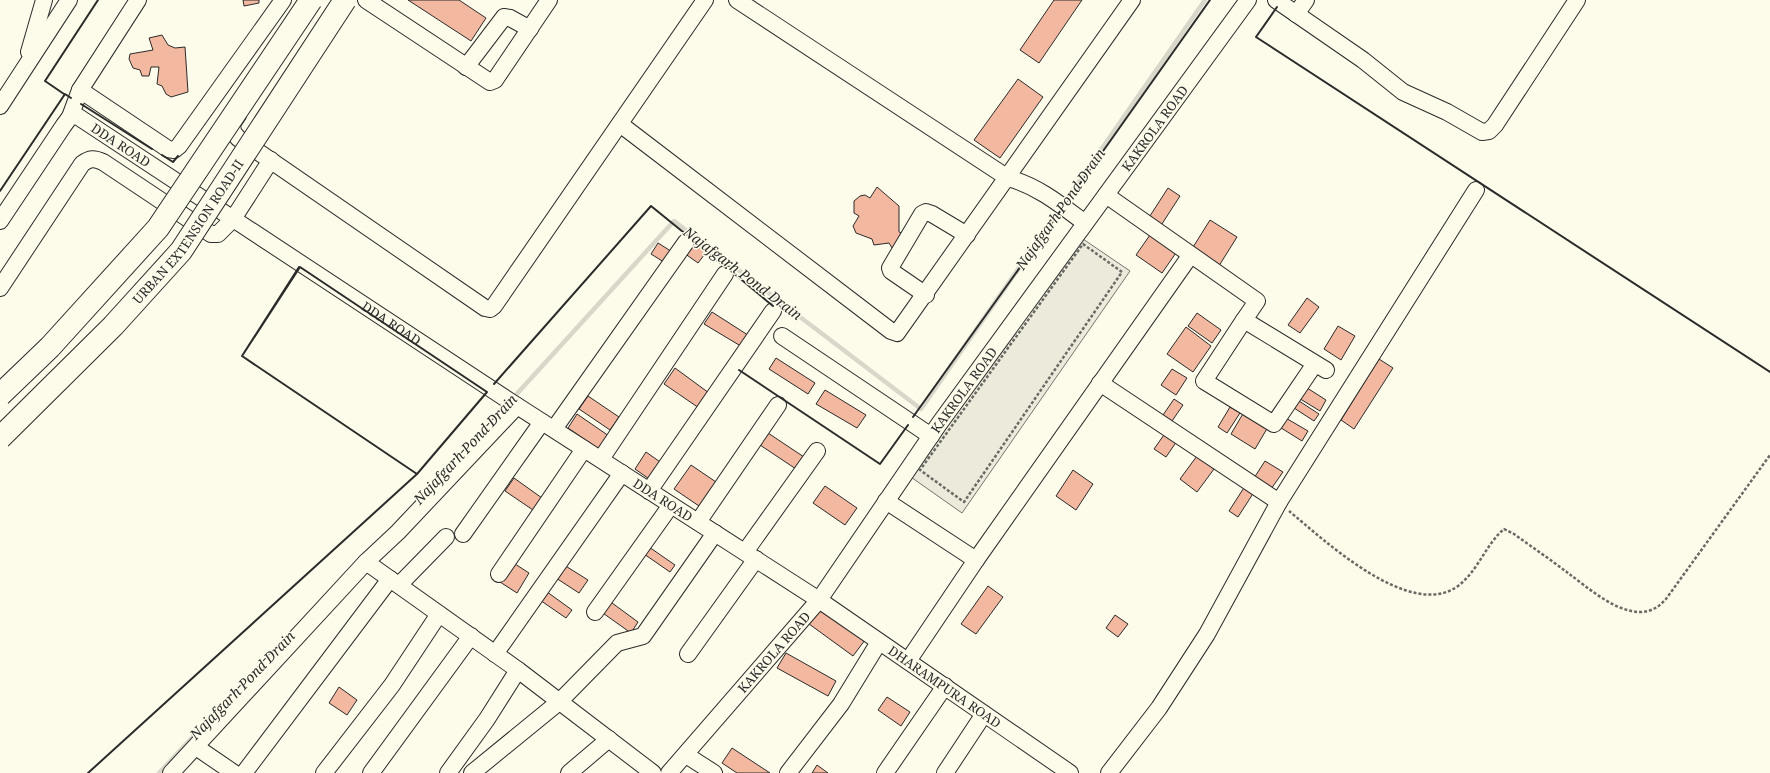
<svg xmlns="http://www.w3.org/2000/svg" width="1770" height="773" font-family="'Noto Serif',serif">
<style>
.green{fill:#ecebdb;stroke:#74746e}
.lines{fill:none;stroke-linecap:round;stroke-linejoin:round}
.stream{stroke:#d8d7c9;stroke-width:4.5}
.building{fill:#f2b8a0;stroke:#2b2b2b}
.minor-casing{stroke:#2b2b2b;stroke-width:18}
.path{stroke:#6a6964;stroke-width:2.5;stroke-dasharray:3 2;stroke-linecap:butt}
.minor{stroke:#fdfbea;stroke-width:16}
.highway-bridge-casing{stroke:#2b2b2b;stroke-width:24;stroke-linecap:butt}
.highway-bridge{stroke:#fdfbea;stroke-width:22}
.wall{stroke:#2b2b2b;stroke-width:2}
.labels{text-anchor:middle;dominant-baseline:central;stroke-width:3;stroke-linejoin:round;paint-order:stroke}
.street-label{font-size:13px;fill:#2b2b2b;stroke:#fdfbea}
.water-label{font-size:14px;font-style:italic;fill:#2b2b2b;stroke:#fdfbea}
</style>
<rect width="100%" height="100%" fill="#fdfbea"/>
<path class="green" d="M1083 239 1130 271 962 513 908 475Z"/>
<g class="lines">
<path class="stream" d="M494 419 674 221 921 409 1205 0
M159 773 230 697"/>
</g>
<path class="building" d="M243 0H259V3L244 6Z
M408 0H459L486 18 471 41Z
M1054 0H1082L1039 63 1020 50Z
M162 35 168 45 175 48 185 47 188 92 171 97 166 94 162 86 157 84 159 67H151L149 76H142L140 70 133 68 129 59 130 54 153 50 149 38Z
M1018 79 1043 97 1000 158 974 140Z
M877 187 899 206V232L906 235 894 251 889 243 874 245 872 239 856 233 853 226 859 216 854 213V201L860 196 865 195 870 198Z
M1168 188 1180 196 1160 227 1148 219Z
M1210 220 1237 237 1217 269 1190 252Z
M1152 232 1178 250 1162 273 1136 255Z
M693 239 708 250 698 263 684 253Z
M658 243 674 253 667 264 651 254Z
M1307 298 1319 307 1300 333 1288 325Z
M712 312 751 337 744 348 704 324Z
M1197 313 1221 330 1212 343 1188 326Z
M1338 326 1355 336 1341 360 1324 349Z
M1186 327 1211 346 1193 372 1167 354Z
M776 358 815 383 808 394 769 369Z
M1379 359 1393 368 1354 429 1341 420Z
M675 368 709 393 699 408 664 384Z
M1172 369 1187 378 1176 395 1161 385Z
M1304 386 1326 400 1320 411 1297 397Z
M825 390 866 415 857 428 816 404Z
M588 396 619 417 610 430 579 409Z
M1174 399 1183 405 1172 421 1163 415Z
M1296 399 1319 414 1314 421 1291 406Z
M1230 407 1240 413 1227 433 1218 427Z
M1244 412 1268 427 1255 449 1231 434Z
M577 414 609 436 599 449 568 428Z
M1284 417 1308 431 1302 441 1278 426Z
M1166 432 1177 441 1166 457 1154 449Z
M768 433 807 459 799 471 760 445Z
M646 452 663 464 652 481 635 469Z
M1197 456 1214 469 1197 492 1180 479Z
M1265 461 1283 472 1271 489 1254 478Z
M691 465 716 482 699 506 674 489Z
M1073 470 1093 484 1076 510 1056 496Z
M514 478 542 498 533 510 505 491Z
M1247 483 1256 489 1238 517 1229 511Z
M825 486 857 508 845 525 813 503Z
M649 547 675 565 670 572 644 554Z
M512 562 529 573 517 593 500 582Z
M564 565 588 580 579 593 556 578Z
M988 586 1003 597 976 634 961 624Z
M543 589 572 610 566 618 537 598Z
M608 600 638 622 631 633 600 611Z
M816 605 865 640 853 656 805 621Z
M1115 615 1128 624 1118 637 1106 628Z
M786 653 836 681 828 696 777 668Z
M339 687 357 700 347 715 329 703Z
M887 697 910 712 901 726 878 710Z
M732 748 770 773H737L722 763Z
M817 765 828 773H812Z"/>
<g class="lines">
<g class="minor-casing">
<g id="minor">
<path d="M366 0 490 82 495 80 549 0"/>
<path d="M737 0 1008 178C1038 186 1061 205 1085 223"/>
<path d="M1276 0 1363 60 1403 92 1447 112 1482 132 1489 131 1495 125 1577 0"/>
<path d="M1296 14 1306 0"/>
<path d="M29 52 44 0"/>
<path d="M466 67 504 17 510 18 530 29"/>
<path d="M80 90 168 149 174 150 179 146 283 0"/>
<path d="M0 106 69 0"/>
<path d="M238 115 232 124 233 132 238 138 485 308 490 309 494 306 705 0"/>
<path d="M70 117 80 90 138 0"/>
<path d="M620 124 891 331 897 333 1132 0"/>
<path d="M1106 195 1257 301 1244 320 1326 370"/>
<path id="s1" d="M0 221 64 125 70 117 77 116 511 402 819 600 1070 773"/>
<path d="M0 288 82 164C90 158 94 158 103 162L211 234H218L233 219 271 160"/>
<path d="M926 295 891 271 890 268 922 214 926 212 932 214 967 235"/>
<path d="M1244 320 1204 381 1274 424 1314 365"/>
<path d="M782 336 931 436"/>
<path d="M1100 383 1279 502 1476 190"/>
<path d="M554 429 686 242"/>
<path d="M601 459 725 274"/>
<path d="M649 491 773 311"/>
<path d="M886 501 976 560 1190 256"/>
<path d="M698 522 778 405"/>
<path d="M463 534 542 422"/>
<path d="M745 552 817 451"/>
<path d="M366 562 518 670 653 773"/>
<path d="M499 574 584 449"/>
<path d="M399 585 446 537"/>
<path d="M595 612 671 505"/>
<path d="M495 654 622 473"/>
<path d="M688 654 756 559"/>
<path d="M908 661 976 560"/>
<path d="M196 747 234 773"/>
<path d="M686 755 714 773"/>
<path d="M171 773 366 562 398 532 517 406"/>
<path d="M244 773 390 579"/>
<path d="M324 773 392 685 439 614"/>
<path d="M371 773 471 636"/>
<path d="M448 773 487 719 518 670"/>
<path d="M472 773 559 702 617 643 643 636 715 533"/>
<path d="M569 773 609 739"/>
<path id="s2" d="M669 773 819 600 939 424 1248 0"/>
<path d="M788 773 841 704 879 642"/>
<path d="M885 773 945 686"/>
<path d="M945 773 984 714"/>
<path d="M1109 773 1159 708 1207 634 1279 502"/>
</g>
</g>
<path class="path" d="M1083 244 1122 272 964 502 920 470Z
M1289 511C1324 540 1410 621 1458 586 1478 571 1486 544 1504 529L1514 534C1532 547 1551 560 1568 573 1587 587 1615 612 1640 612 1651 612 1659 607 1666 599L1770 455"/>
<use href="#minor" class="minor"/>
<g class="highway-bridge-casing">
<g id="highway-bridge">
<path d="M0 395 50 347 158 228 311 0"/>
<path id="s3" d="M0 438 113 326 181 251 345 0"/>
</g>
</g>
<use href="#highway-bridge" class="highway-bridge"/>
<path class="wall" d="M1277 7 1256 37 1770 372
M64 94 45 81 98 0
M81 104 152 149
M162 155 173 162 178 156
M0 191 65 94 71 98
M1067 202 1210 0
M705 250 726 268
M300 267 487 392 417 474 242 356Z
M731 271 773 306
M739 370 880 464 908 425
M494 384 651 206 688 236
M913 417 1061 210
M88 773 417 474 242 356 299 267"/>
</g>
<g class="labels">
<g class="street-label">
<text stroke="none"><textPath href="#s2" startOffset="808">KAKROLA ROAD</textPath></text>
<text stroke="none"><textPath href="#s1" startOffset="185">DDA ROAD</textPath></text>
<text stroke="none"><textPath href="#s3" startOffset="280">URBAN EXTENSION ROAD-II</textPath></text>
<text stroke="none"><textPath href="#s1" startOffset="509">DDA ROAD</textPath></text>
<text stroke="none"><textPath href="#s2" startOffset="484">KAKROLA ROAD</textPath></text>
<text stroke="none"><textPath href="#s1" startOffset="833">DDA ROAD</textPath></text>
<text stroke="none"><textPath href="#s2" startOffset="160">KAKROLA ROAD</textPath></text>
<text stroke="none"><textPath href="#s1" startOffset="1171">DHARAMPURA ROAD</textPath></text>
</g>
<g class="water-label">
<text transform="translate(1060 209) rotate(-55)">Najafgarh Pond Drain</text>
<text transform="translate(743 273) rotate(37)">Najafgarh Pond Drain</text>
<text transform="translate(465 449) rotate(-47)">Najafgarh Pond Drain</text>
<text transform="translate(242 685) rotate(-46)">Najafgarh Pond Drain</text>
</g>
</g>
</svg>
